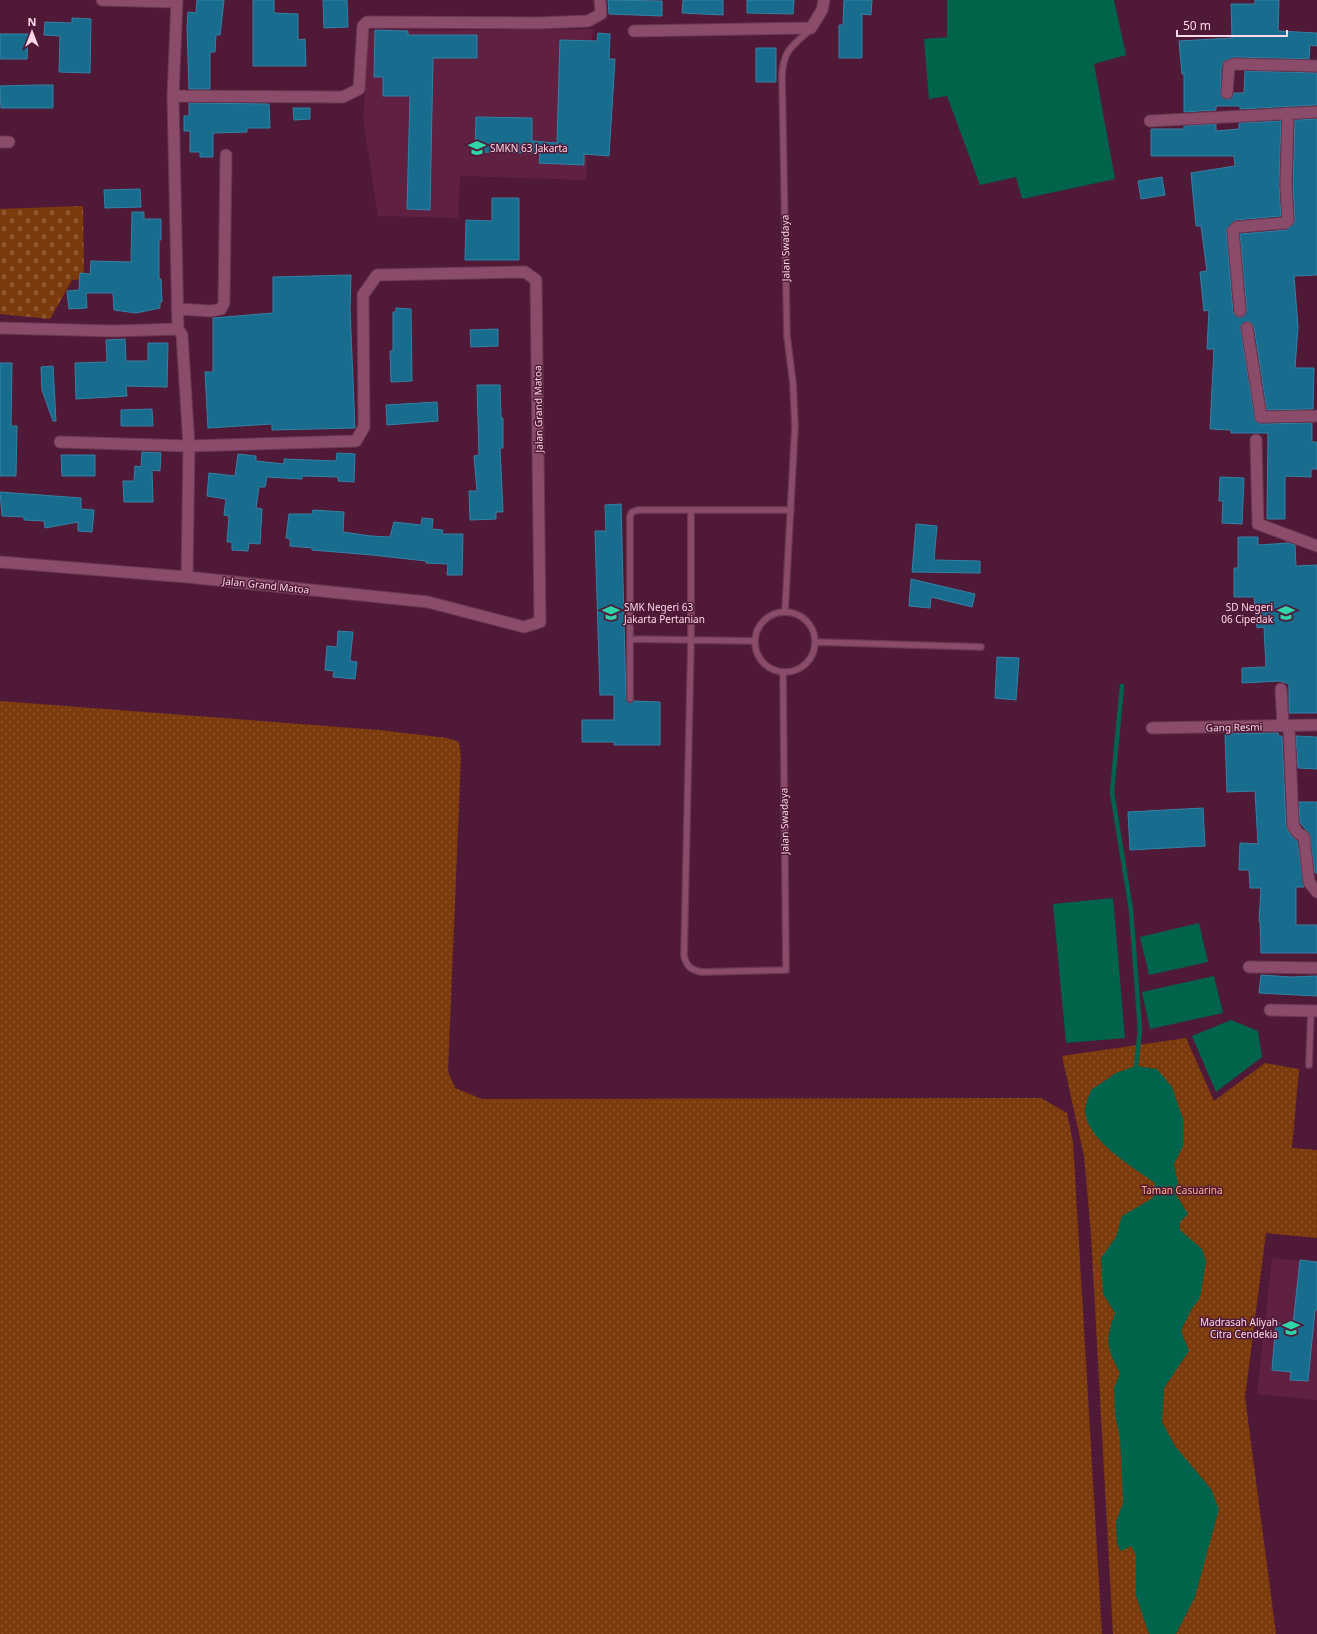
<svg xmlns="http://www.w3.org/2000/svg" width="1317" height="1634" font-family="'Noto Sans',sans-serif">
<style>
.built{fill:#5f2042}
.green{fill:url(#green-dots)}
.cemetery{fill:url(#cemetery-stones)}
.water{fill:#00644d}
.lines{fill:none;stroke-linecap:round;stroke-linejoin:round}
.stream{stroke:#00644d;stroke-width:4.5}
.building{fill:#186c8d;stroke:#3482a4}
.lane-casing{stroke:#683853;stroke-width:8}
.street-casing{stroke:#683853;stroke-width:13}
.lane{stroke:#8a4c6a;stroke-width:5.5}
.street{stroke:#8a4c6a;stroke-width:11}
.labels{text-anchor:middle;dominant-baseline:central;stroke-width:3;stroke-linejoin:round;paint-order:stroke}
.poi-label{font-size:10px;fill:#fdd8e8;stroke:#511938;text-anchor:start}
.street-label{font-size:10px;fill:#fdd8e8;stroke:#511938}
.park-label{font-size:10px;fill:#feb186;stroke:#511938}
</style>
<defs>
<pattern id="green-dots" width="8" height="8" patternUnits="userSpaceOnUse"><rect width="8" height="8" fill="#7c3b0c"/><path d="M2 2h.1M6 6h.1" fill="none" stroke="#90572f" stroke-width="1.8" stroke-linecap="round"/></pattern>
<pattern id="cemetery-stones" width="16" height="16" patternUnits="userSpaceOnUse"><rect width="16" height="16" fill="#7c3b0c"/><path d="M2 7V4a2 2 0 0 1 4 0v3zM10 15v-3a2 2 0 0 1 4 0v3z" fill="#90572f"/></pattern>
</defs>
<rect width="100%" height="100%" fill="#511938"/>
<path class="built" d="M594 29 591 45 586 180 460 176 458 218 378 216 363 119 369 31Z
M1272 1258 1317 1263V1400L1257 1394Z"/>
<path class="green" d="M0 701 379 730 447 738 459 742 461 757 448 1071 455 1088 482 1099 1041 1098 1067 1113 1073 1142 1102 1634H0Z
M1186 1038 1214 1101 1265 1063 1299 1069 1292 1148 1317 1150V1238L1266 1233 1245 1397 1276 1634H1113L1091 1234 1084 1156 1062 1056Z"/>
<path class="cemetery" d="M83 206 84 279 72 280 50 319 0 314V209Z"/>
<path class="water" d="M947 0H1114L1126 55 1094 64 1115 179 1022 199 1016 177 980 185 947 96 929 99 924 39 947 37Z
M1113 898 1125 1038 1066 1043 1053 904Z
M1199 923 1208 962 1149 975 1140 937Z
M1214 976 1223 1013 1150 1029 1142 992Z
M1231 1020 1258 1031 1262 1057 1216 1092 1192 1036Z
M1136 1066 1157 1069 1172 1087 1183 1119V1146L1174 1164 1178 1183 1175 1193 1188 1214 1180 1222V1230L1202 1249 1206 1261 1200 1298 1191 1310 1181 1331 1189 1351 1164 1388 1162 1422 1175 1446 1211 1489 1219 1509 1195 1597 1176 1634H1149L1136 1596V1555L1131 1546 1121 1551 1117 1544 1116 1522 1123 1503 1120 1438 1115 1415 1114 1388 1120 1373C1106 1347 1105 1341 1115 1313L1103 1294 1101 1258 1116 1237 1122 1216 1153 1198 1155 1183C1133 1167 1087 1141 1085 1111 1085 1105 1089 1096 1091 1090L1116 1073Z"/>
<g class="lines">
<path class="stream" d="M1122 686 1112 792 1131 910 1140 1030 1136 1066 1137 1070"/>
</g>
<path class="building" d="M197 0H224L220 35H216L215 52H210V89H189L187 28 188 12 196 13Z
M253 0H274V13L298 14V40L305 39 306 66H253Z
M323 0H347L348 27 324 28Z
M608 0 662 1V16L609 14Z
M683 0H723V15L682 13Z
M747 0H794L793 14 747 13Z
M844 0H872L871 15 862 14V58H839V25H843Z
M1255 0H1279L1278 31 1317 33V46L1310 45 1309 59 1235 57 1226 60 1223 62 1221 70V96L1227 100 1233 97 1234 93H1244L1245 71 1317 73V105L1240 109V106H1216V110L1184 112V74H1182L1179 41 1232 38 1231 4H1255Z
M72 18 91 19 90 73 59 72 60 36 44 35 45 22 72 23Z
M375 30 408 31V35H477V58H433L430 210 407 209 410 96H383V77H374Z
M598 33 610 34 609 59H615L609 156 584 154V165L539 163 540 153 475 152 476 117 532 118V141L557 143 560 40 597 41Z
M0 34H28L27 59H0Z
M756 48H776V82H756Z
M36 85H53V108H1L0 86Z
M189 103 269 104 270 128H247V132L213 133V157H200V152H190V131H184V116H189Z
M293 108H310V119L294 120Z
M1317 119V275L1294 276 1298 327 1295 368H1314L1313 409 1267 410 1254 327 1250 322 1246 321 1240 326 1255 421 1261 424 1312 423V442H1317V469H1311V477L1285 476V519H1267L1268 433H1231V430L1210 429 1214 349H1207L1209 310 1204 311 1200 272 1207 271 1201 226H1196L1191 173 1235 166 1234 156H1151V129H1184V126L1216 124V131L1239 129V123L1281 121 1279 185 1281 216 1236 220 1226 229 1233 312 1235 315 1240 318 1244 316 1247 310 1240 234 1286 230 1293 225 1295 220 1293 185 1295 120Z
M1162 177 1165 195 1141 199 1138 181Z
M140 189 141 207 105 208 104 190Z
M492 198H519V260H465L466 220 492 221Z
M132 212H144V219H161V240H159V279H161L162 302H160V308L136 313 114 310 113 293H86L87 308 69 309 67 291 79 290 80 273 90 274 91 261 131 262Z
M351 275 350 309 355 428 272 430V424L208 428 205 372H213V318L273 313V277Z
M396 308 411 309 412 381 391 382 390 351H393V312H396Z
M498 329V346L471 347 470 330Z
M125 339 126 361H148V343H168L167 387 126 386 127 396 76 399 75 363 107 362 106 340Z
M0 363H12L11 426H17L16 476H0Z
M53 366 56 421H53L42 390 41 367Z
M477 385H500L501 418H503V448H500L503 512H496V519L470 520 469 491H477L474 456 479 455Z
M437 402 438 421 387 425 386 405Z
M152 409 153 426H121V410Z
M142 452 161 453 160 471 152 470 153 502H124L123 481H134L135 466 141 467Z
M337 453 355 454 354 482 338 481V477L302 476V479L267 477 265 487H259L256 508 262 509 260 544 249 543 248 551 232 550V542H227L229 516 224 515 226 499 207 496 209 473 235 476 238 454 256 456V461L284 464V459L336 461Z
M61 455H95V476H62Z
M1220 477 1244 478 1242 524 1222 523 1223 501H1219Z
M0 492 81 498V509L94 510 92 532 78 531V522L45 528 44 521 24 520V517L2 516Z
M621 504 626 699 630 703 633 701 660 702V745H614V742H582V720H614V695H600L595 531H606L605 505Z
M313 510 344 512 343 532 371 536 390 537 394 522 421 525 422 518 433 519 432 529 443 530 442 534H463L462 575H447L448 564 426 563V561L372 555 312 550V548L290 546V539L286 538 289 514H312Z
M916 524 937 526 934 560 980 561V573L912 572Z
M1238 537H1258V545L1288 543 1295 545 1296 566 1317 565V713H1289V684L1280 681 1242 683V668L1266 667 1264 627 1257 628 1254 597H1234V568H1238Z
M911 579 975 594 972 607 931 597 930 608 909 606Z
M338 631 353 632 350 661 357 662 355 679 333 677 334 671 325 670 327 646 337 647Z
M997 657 1019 658 1016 700 995 698Z
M1278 733 1279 736H1282L1286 826 1291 836 1297 841 1304 887H1296V925H1317V953H1261L1260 921H1259L1261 888H1250L1249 870H1239L1240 843 1258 844 1255 791 1227 792 1225 734Z
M1296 736 1317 737V769L1298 768Z
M1299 802H1317V873H1315L1310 834 1300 823Z
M1203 808 1205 846 1130 850 1128 812Z
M1261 975 1291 977 1317 976V996L1259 993Z
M1300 1260 1317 1262V1310H1315L1308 1381 1290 1380 1291 1372 1272 1370 1276 1323 1293 1325Z"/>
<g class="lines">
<g class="lane-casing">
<path id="lane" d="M691 510V640L684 956C687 967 691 970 702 972L786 970 783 672
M785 611 795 426 793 383 787 336 782 77C783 50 792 46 811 29
M755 642a30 30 0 1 1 60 0a30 30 0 1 1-60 0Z
M630 639 755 641
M816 642 981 647
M630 699V516L632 512 638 510H791
M1309 1065 1311 1011"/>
</g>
<g class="street-casing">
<path id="street" d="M102 0 176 2
M177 0 173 96 178 329 182 335 189 446 187 577
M634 31 811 28 822 10 824 0
M1227 93 1229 66 1235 64 1317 66
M173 96 343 97 359 89 363 26 367 22 538 23 588 21 601 14 600 0
M1150 121 1317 112
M0 142H9
M177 309 211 311 221 309 224 303 226 155
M1240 311 1233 231 1237 227 1285 223 1288 220 1286 185 1288 113
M0 328 114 331 178 329
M1247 328 1261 417 1317 416
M1256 440 1258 524 1317 546
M0 562 187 577 428 602 524 627 540 622 536 280 525 272 377 275 363 295 364 427 356 441 189 446 60 442
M1281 689 1283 726
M1289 726 1293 825 1297 832 1304 837 1309 882 1317 892
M1152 728 1317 725
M1249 967 1317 968
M1270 1010 1317 1011"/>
</g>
<use href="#lane" class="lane"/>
<use href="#street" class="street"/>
</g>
<defs>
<g id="school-bare" transform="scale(1.38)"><path d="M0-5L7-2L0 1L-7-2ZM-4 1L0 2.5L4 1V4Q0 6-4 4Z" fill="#30d4a9" stroke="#511938" stroke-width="2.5" paint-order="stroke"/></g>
</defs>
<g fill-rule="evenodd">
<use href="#school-bare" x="477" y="148"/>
<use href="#school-bare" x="611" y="613"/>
<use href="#school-bare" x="1286" y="613"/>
<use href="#school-bare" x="1291" y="1328"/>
</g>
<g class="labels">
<g class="poi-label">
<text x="490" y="148">SMKN 63 Jakarta</text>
<text x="624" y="607">SMK Negeri 63<tspan x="624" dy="12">Jakarta Pertanian</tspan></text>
<text x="1273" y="607" text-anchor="end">SD Negeri<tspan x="1273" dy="12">06 Cipedak</tspan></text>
<text x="1278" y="1322" text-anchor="end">Madrasah Aliyah<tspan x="1278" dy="12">Citra Cendekia</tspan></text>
</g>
<g class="street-label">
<text transform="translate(785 248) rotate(-91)">Jalan Swadaya</text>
<text transform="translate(538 409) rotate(-91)">Jalan Grand Matoa</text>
<text transform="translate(266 585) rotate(6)">Jalan Grand Matoa</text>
<text transform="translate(1234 727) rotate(-1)">Gang Resmi</text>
<text transform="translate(784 821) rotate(-91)">Jalan Swadaya</text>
</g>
<g class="park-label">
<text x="1182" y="1190">Taman Casuarina</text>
</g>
</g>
<g transform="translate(32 32)" stroke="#511938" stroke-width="3" paint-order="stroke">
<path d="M0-3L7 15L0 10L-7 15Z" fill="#fdd8e8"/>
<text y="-6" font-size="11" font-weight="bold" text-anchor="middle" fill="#fdd8e8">N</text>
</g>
<path d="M1177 30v6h110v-6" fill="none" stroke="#fdd8e8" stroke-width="2"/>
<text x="1183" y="30" font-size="12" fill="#fdd8e8" stroke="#511938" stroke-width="3" paint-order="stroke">50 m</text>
</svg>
